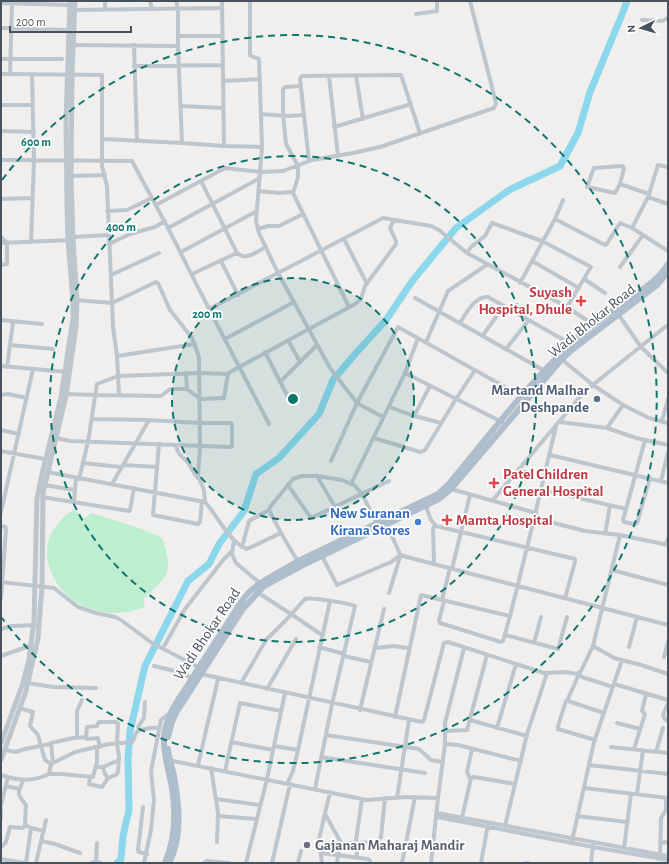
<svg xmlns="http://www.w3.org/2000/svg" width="669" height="864" font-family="'Alegreya Sans',sans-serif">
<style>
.green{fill:#bdeed0}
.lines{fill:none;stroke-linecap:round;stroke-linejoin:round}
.river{stroke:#8bd7eb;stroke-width:7}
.minor{stroke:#bdc6cd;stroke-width:4}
.tertiary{stroke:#bdc6cd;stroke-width:5}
.primary{stroke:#aebecd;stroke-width:6}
.ring{fill:none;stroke:#0f766e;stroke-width:2;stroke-dasharray:7 5}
.health-dot{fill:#e0444e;stroke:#fff;stroke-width:1.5}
.service-dot{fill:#5c6f8a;stroke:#fff;stroke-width:1.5}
.shop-dot{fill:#3f7fe0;stroke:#fff;stroke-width:1.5}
.worship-dot{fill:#6b7280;stroke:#fff;stroke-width:1.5}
.labels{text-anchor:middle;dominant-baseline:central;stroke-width:3.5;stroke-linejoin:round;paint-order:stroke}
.health-label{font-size:15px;font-weight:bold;fill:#be3a42;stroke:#fff;text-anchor:start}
.street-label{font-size:15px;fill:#47525c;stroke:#fff}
.service-label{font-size:15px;font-weight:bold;fill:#4e5e75;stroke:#fff;text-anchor:end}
.shop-label{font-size:15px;font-weight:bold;fill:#366cbe;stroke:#fff;text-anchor:end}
.worship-label{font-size:15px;font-weight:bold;fill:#5b616d;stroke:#fff;text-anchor:start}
.centre{fill:#0f766e;stroke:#fff;stroke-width:2}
.ring-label{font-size:12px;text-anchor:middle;font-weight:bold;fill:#0f766e;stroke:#fff;stroke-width:3.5;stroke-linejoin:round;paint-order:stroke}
</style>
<rect width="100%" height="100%" fill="#f1eeee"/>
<path class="green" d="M75 509 82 520 92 513 142 529 162 538C174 572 169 576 143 599L145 607C107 623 58 606 48 562 45 549 48 536 57 525 62 518 67 513 75 509Z"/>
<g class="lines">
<path class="river" d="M117 863 121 859 123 836 129 810 128 759 130 731 145 666 188 581 209 564 219 544 244 511 256 474 279 458 319 414 333 380 356 353 386 320 413 280 456 228 509 190 560 166 578 133 590 92 623 12 627 1"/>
<path class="minor" d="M150 1 152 9
M176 1 178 9V46L182 143 224 146 262 147
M222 1 224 146
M250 1V55L251 56 259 59 262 147 256 221 259 233 278 273 383 218 431 226 439 230 467 253 567 307 594 325
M1 3 70 5
M72 10 222 8
M105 10V1
M416 14 437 11V1
M642 20 662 21 668 18
M1 28 69 30
M178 36H223
M71 45 178 46
M134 45 137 141
M1 59H62
M134 66 223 65
M1 74 102 75V166L107 186 113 327 117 356 119 395
M10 74 12 1
M329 76 338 156
M356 76 363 119
M223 81 260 79
M301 86 285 87 283 89V115L286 144 298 166V177L293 193 349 307
M1 105H32
M181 106 223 108
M261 114 287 116 304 115
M334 127 411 104
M1 131 34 132
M103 139 182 143
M1 160 132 161 168 228 209 309 278 273 330 368 357 403 383 417
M309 161 300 79 302 76 401 75 420 133
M622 166 624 168 620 184 615 193 587 187 594 168Z
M668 167 658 165 648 197 668 204
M71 176 105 175
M201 181 237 253C246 261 256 252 266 247
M620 184 649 194
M259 191 279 193 293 192
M648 197 632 228 668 251
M1 199 33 198
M156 205 225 168 261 172 283 171 312 160 353 153 380 147 494 108 496 103 470 1
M107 211 127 210 152 198
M555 219 605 245H606L620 223 632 228
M168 228 260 178
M258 229 268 226H279L303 214
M1 237 7 243V264L1 265
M72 237 108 235
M344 239 367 284
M31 242 34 160 32 75
M1 243 70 240
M109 244 130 234 155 227 165 221
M181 252 257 211
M467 253 471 247 485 236 492 223 542 241 591 267 567 307
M221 261 238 295
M532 261 579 288
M620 267 643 235
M192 274 237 253
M111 275 159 253
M584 279 605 293
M520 283 555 219 563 200
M415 298 545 371
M75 300 112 303 156 282 158 283 170 310 192 338 199 357 200 447 198 476 204 490 205 502
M209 309 269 424
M618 314 641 347 668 373
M1 320 42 324
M460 323C466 313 475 296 488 297L571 344
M483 335 504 306
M225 339 294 302
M288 340 300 362
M426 342 448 291 488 264
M10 345 53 349
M506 349 528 321
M265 352 290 401
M117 356 195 344
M560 358 593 385 623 405 649 418 668 423
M1 366 67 372
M7 367 13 322
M186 373 187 389
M405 373 418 338
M280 382 317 345
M66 394 96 395 161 396 170 389H187L200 399 224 398 228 374 230 372 355 304 361 299 365 286 396 244V241L390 228 394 220
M1 395 8 394 27 398
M390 407 411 415 441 423
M414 416 430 386
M662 421 668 399
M560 422 607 428 623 405
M607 428 636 438 668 445
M1 430 19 434
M56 438 70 441 231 447 232 446V425L231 423H200L149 420 92 419
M374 438 420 452 425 450 456 399 475 370
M645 440 623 520 624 522 634 524 637 523 650 478
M159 444 153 515 198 524 200 522 202 501
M176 445C177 455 184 457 189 464 192 469 194 474 198 478
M1 451 50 460
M550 455 668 483
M331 461 357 403 398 327 523 397
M83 463 121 467
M123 465 157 467
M47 472 205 502C217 515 230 543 247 549L281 533
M317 476 335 507
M79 479 88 442 97 384 118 376 200 373 228 374
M661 481 668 452
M112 484 149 420
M351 484 405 373 502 422
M44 485 75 490
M288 485 311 518 389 481
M451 489 536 513
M540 489 626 509
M42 497 129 511 130 510 134 488
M492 501 584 392 665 327 668 326
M74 502 76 478
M425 504 431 520 436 526 575 559V562L565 598
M1 512 33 369
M535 518 585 531 620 535 668 545
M386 523 400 554 403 556 668 625
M1 526 5 527 6 529 1 598
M605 534 610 506
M620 535 593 646 614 658 641 665 668 674
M234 540 232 554 236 563 262 585
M666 544 668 538
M242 547 249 521 269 510
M321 554 337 585 391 562 401 555
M298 562 281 533 269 510 270 507 293 479 302 476H317L342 480 354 485 362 494 377 524
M434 564 433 529 435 525
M452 569 470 495
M612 570 668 585
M1 582 54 588 78 607 96 613 115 617 121 620 152 643 200 668
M257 592 291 614 322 635
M389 593 400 557
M442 600 450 568
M444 601 439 621 440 623 501 642 503 641 510 616
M1 629 12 626 36 625
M505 635 558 649 567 617
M534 643 541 617
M319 647 344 654
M629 647 637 617
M163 648 185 609 224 559 232 551
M375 648 393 646 409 648
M1 656 32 645
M344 656 371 662
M664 657 668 642
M154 666 179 672 192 678
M201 674 422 722 424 720 444 643 448 642 544 673 566 672 577 674 581 671 593 646
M28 683 53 687 96 688
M241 683 266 640 287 619 305 599C312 597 348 603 355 606L332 704 315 789
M614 684 668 700
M267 689 296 639
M567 701 579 674 582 677 613 687
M668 703 663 715 665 719 668 721
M19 708 33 712 30 726 38 735 45 760 51 764
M360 710 384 609
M395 717 421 595 510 616C526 553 541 490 556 426
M470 720 527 736
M617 723 640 729
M497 728 516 664
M139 730 138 727 144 718 145 702
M445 731 467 730 487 655
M326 735 419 749 431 760 443 762
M86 737 87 739 98 738 100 747
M77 738V711L82 700
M595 740 558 729V726L566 701H568L604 713
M231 742 273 750
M445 744 458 745 521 761
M274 746 298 750
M611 747 668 753
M634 749 645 714 642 711 646 694
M5 750 16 752 25 749 50 744
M656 752 663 728
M321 757 425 773
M168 760 367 800 406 797 438 798 431 863
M53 763 51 743 73 738 86 737 87 727 97 726 99 722H116L118 724 117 743 119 757 118 772 116 775 108 778 102 787 89 784 90 778
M198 765 218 679
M589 765 668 774
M96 767H103L119 760
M103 767 105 774 108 778
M211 768 218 813 217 842
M225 771 240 703 281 711
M49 774H61L93 777 97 762V747
M1 775C19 781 32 782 49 774L51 764 75 752 109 744 132 742C135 739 134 736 136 733 138 729 155 727 159 728
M470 779 467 772 472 749
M23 780C18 795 16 792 26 805L25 825 31 828 44 831
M287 784 293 771 298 750 330 601
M6 786 20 789
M584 788 668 798
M637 794 643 750
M397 798 409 720
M438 798 445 744V723L464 648
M216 799 260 805
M1 805 8 777
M143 807 138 850 139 852 147 854
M1 810V818
M437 813 668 856
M325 814 340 841 337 863
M218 816 257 819
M577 816 627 822
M437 817 593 847 668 860
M462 818 471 778 474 777 515 784
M505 826 527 734 547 673
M41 841 55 844 80 853
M572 841 594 742 622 660
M319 843H356L377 842 381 837 385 798
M660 843 668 842
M1 847 6 842 10 827 23 828 25 825
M624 848 631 794
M321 853 368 859 370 861V863
M660 856 661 818 666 810V798
M357 857 356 840 362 799
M1 859 24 863
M96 861 97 843
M26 863 31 828
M36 863 46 820
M91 863 96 861 101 863
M144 863 151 830 154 800 151 771 161 720 170 713
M204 863 207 861 229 863
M246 863 267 779 285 693
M272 863 290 784
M298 863 301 851
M322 863 319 839 330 792
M402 863 415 797
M481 863 488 824
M525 863H528
M591 863 593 845"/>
<path class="tertiary" d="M1 743 23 683 29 659 34 621 37 498 43 470 61 397 73 319V300L68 241 67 203 66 120 70 1
M1 760 26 691 38 638 42 586 43 493 66 396 76 327 77 300 73 240 71 176 72 75 75 1"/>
<path class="primary" d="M168 737 172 722 176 713 243 609 264 586 301 566 439 499 451 489 562 359 573 349 657 285 668 272
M168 749C169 758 172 767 174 776 179 804 183 837 169 863
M165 863C175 840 176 813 172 788 169 771 163 754 164 737 166 713 181 696 193 677 208 653 224 629 239 605L248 593 260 583 298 561 438 494 448 485C488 437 525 387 570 345 588 328 608 314 628 300 643 289 658 280 668 264"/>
</g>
<circle cx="293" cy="399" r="121" fill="#0f766e" fill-opacity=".12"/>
<g class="ring">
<circle cx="293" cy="399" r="121"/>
<circle cx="293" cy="399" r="243"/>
<path d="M2 180A364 364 0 1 1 2 618"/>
</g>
<g class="health-dot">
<path d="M579 295h4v4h4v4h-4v4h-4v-4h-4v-4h4z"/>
<path d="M492 477h4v4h4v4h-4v4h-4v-4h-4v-4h4z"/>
<path d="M445 514h4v4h4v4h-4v4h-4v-4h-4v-4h4z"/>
</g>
<circle class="service-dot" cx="597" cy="399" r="4"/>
<circle class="shop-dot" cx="418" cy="522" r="4"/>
<circle class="worship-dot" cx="307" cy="845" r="4"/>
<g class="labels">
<g class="health-label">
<text x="572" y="292" text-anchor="end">Suyash<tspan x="572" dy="17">Hospital, Dhule</tspan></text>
<text x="503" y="474">Patel Children<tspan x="503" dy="17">General Hospital</tspan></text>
<text x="456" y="520">Mamta Hospital</text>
</g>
<g class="street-label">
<text transform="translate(592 321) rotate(-39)">Wadi Bhokar Road</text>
<text transform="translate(207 634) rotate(-56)">Wadi Bhokar Road</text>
</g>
<g class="service-label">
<text x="589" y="390">Martand Malhar<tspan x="589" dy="17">Deshpande</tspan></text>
</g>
<g class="shop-label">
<text x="410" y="513">New Suranan<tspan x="410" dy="17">Kirana Stores</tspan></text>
</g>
<g class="worship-label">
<text x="315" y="845">Gajanan Maharaj Mandir</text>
</g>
</g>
<circle cx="293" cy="399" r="6" class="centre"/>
<g class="ring-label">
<text x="36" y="146">600 m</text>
<text x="121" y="231">400 m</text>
<text x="207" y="318">200 m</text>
</g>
<rect width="669" height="864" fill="none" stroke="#47525c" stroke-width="4"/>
<g transform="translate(641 28) rotate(265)" stroke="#ffffff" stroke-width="3" paint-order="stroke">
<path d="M0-3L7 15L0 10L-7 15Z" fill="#47525c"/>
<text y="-6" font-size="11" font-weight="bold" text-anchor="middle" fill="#47525c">N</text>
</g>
<path d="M10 26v6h121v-6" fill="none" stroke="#47525c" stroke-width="2"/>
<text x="16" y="26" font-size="12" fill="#47525c" stroke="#ffffff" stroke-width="3" paint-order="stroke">200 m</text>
</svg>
